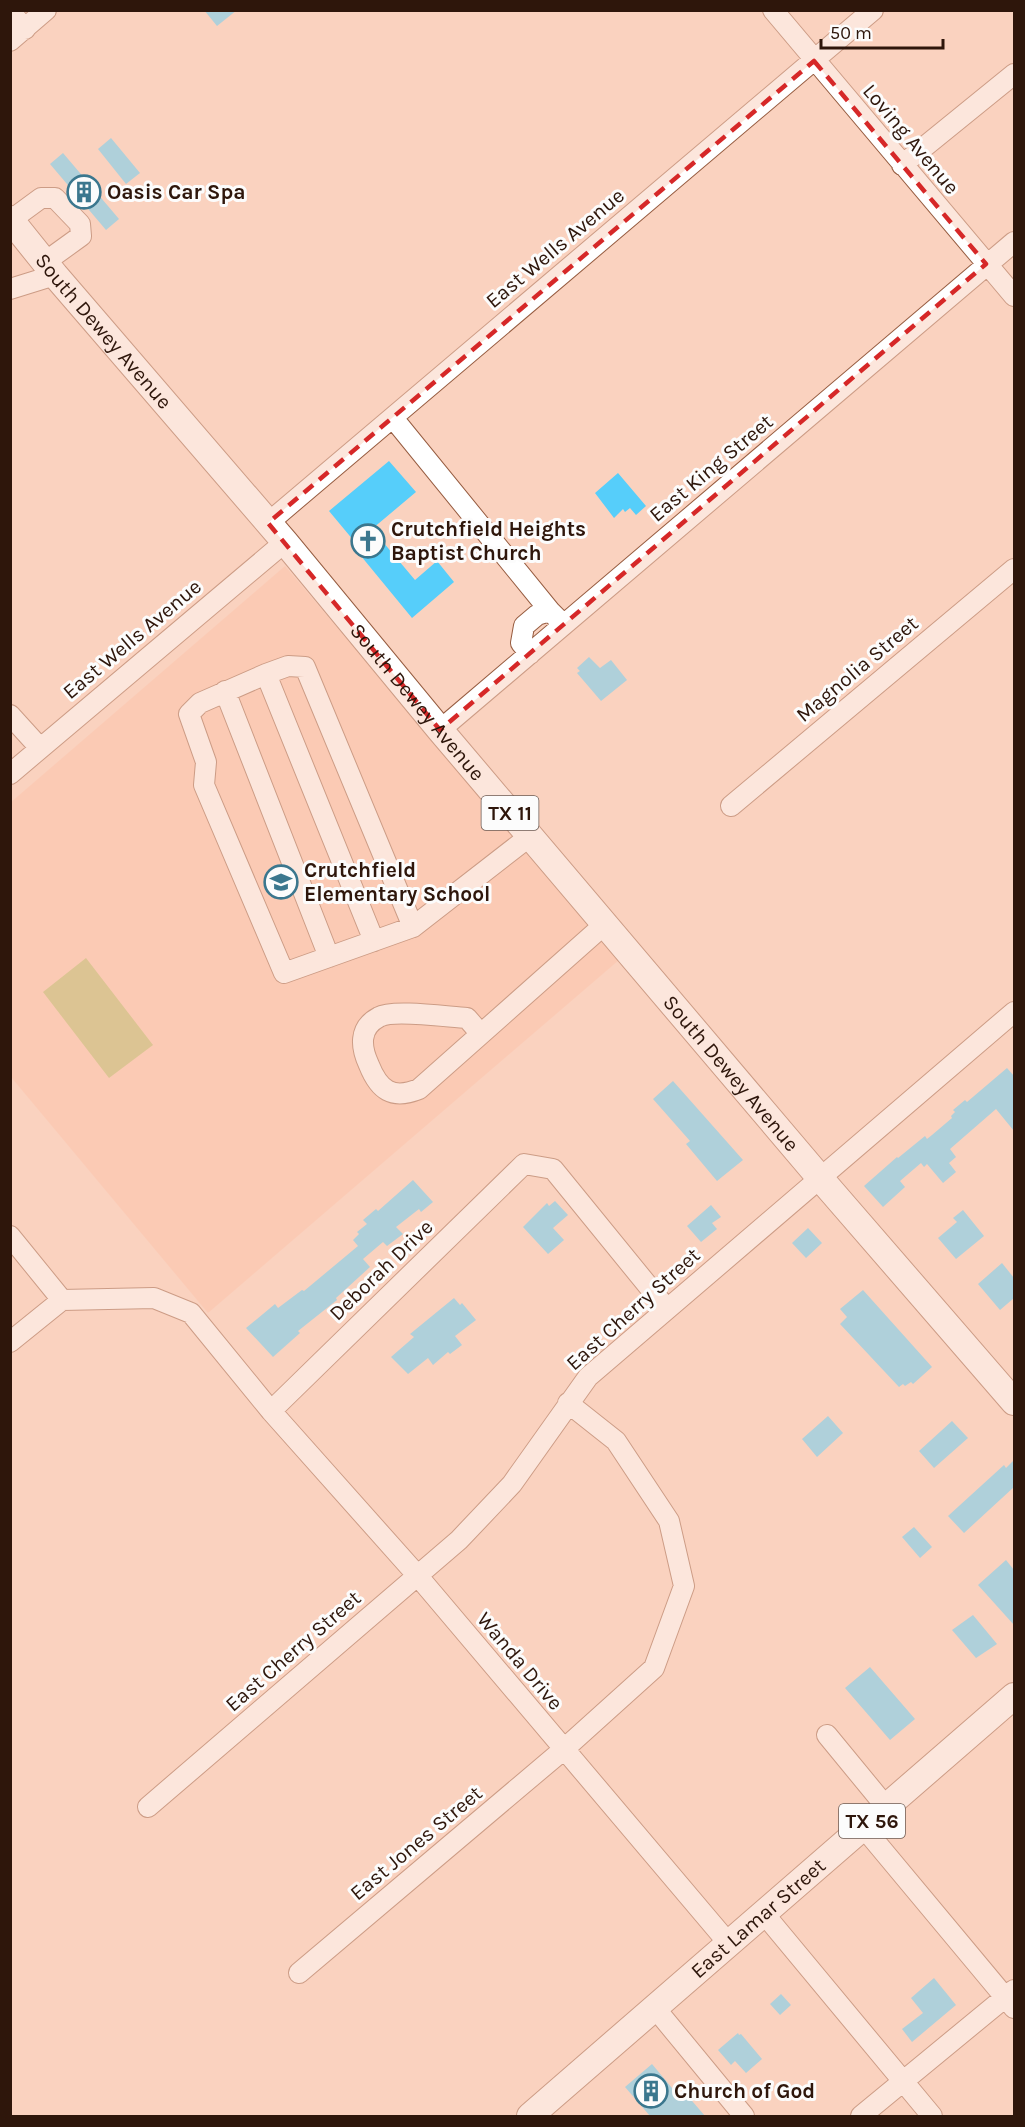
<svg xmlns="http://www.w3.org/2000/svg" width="1025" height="2127" font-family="Karla,sans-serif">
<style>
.built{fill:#fdc2a7}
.green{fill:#b8b45d}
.building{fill:#56cefa}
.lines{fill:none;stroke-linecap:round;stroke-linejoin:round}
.minor-casing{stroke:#965c40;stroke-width:22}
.major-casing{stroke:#965c40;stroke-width:28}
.minor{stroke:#fff;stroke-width:20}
.major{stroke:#fff;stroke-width:26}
.marked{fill:none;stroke:#d62828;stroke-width:4.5;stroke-dasharray:12 8;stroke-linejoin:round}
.labels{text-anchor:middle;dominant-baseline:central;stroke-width:6;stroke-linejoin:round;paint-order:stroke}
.shield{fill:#fcfcfc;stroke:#6c5b53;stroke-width:1.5}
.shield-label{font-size:20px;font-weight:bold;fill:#2e160b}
.street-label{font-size:21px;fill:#2e160b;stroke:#fcfcfc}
.poi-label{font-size:21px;font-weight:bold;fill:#2e160b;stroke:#fcfcfc;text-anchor:start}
</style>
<rect width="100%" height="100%" fill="#fad2bf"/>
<path class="built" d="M285 566 619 960 208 1313 11 1077 10 803Z"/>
<path class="green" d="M86 958 153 1045 109 1078 43 992Z"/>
<path class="building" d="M204 10H237L217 26Z
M111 138 140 173 126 184 98 149Z
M63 153 119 219 106 230 50 164Z
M389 461 416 492 372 529 415 580 437 561 454 582 412 618 361 556 364 553 329 511Z
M618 473 646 506 636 515 630 508 625 512 623 509 614 518 595 493Z
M589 657 600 668 611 660 627 680 601 701 577 673 580 671 577 668Z
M1007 1068 1014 1076V1131L996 1109 950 1149 956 1157 949 1163 956 1172 943 1183 927 1164 924 1167 921 1163 900 1181 905 1187 883 1207 864 1186 897 1157 898 1158 925 1136 927 1139 932 1135 952 1118 951 1116 955 1112 953 1110 965 1100 967 1102Z
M673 1081 743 1160 717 1181 686 1144 690 1141 653 1099Z
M413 1180 433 1202 421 1212 419 1209 396 1227 403 1234 387 1246 383 1242 363 1259 370 1267 336 1298 337 1300 298 1331 300 1333 273 1357 246 1328 275 1304 278 1308 302 1290 304 1291 358 1246 353 1240 359 1234 357 1232 367 1224 363 1220 376 1209 378 1211Z
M555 1201 568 1215 553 1228 564 1240 548 1254 523 1227 547 1203 549 1206Z
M711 1205 721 1217 712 1223 717 1229 701 1242 687 1226Z
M963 1210 984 1236 956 1259 938 1238 957 1222 953 1218Z
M808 1228 822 1243 806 1258 792 1243Z
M1002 1263 1014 1278V1298L1000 1310 978 1284Z
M863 1290 932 1367 913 1384 911 1382 905 1386 903 1384 899 1387 840 1324 847 1317 840 1309Z
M454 1298 460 1305 462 1303 476 1320 455 1336 462 1345 450 1354 448 1352 433 1365 428 1358 408 1374 391 1357 414 1337 410 1334Z
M828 1416 843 1433 817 1457 802 1439Z
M952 1421 968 1438 934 1468 919 1451Z
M1014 1460V1487L964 1533 948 1516 1004 1465 1006 1468Z
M914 1527 932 1547 920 1558 902 1537Z
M1006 1560 1014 1570V1625L978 1585Z
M973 1615 997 1644 976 1658 952 1630Z
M870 1667 915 1719 890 1740 845 1688Z
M934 1978 956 2005 912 2042 902 2029 923 2013 911 1998Z
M781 1994 791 2005 780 2015 770 2004Z
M738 2033 739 2035 741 2034 762 2059 746 2073 735 2061 731 2065 718 2050Z
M652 2064 682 2100 687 2095 705 2116H650L625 2087Z"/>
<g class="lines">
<g class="minor-casing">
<path id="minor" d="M773 10 1014 296
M10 11 25 29
M10 41 46 10
M902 165 1014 74
M11 220 41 198H55L80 224 81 236 45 262
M10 289 55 275
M393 418 550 611
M268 523 873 10
M530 654 521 643 524 626 537 615 550 611 558 619
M266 674 374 941
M225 691 329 957
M10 715 40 748
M440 730 1014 242
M10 774 285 542
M731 806 1014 569
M413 927 305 667 288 666 266 674 200 703 189 714 206 762 204 785 284 973 413 927 530 836
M480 1033 467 1018C448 1017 393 1009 379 1017 358 1028 361 1048 369 1065 379 1090 392 1100 419 1089L605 924
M10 1236 62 1300 154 1298 191 1313 271 1411 417 1575 730 1945
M10 1342 62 1300
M271 1411 524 1164 553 1169 667 1309
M827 1735 887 1808
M148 1807 459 1540 512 1484 588 1377 1014 1012
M864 1828 1014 2008
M765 1915 932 2116
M299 1973 563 1750 654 1668 684 1586 669 1521 616 1441 568 1403
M655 2008 744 2116
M861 2116 1014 1990"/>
</g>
<g class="major-casing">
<g id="major">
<path id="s1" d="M10 219 55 275 285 542 440 730 820 1178 1014 1402"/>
<path id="s2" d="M530 2116 1014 1696"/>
</g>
</g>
<use href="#minor" class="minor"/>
<use href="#major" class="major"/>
</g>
<path d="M0 0H1025V2127H0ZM814 61 986 264 440 730 268 523Z" fill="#fad2bf" fill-opacity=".55" fill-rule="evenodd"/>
<path class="marked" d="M814 61 986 264 440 730 268 523Z"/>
<defs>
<g id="building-ring" transform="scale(1.725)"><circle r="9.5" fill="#fcfcfc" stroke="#3b778e" stroke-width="1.5"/><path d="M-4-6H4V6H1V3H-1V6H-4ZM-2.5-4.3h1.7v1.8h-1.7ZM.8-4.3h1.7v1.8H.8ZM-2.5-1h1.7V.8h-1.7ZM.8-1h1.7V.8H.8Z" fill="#3b778e"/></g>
<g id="church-ring" transform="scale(1.725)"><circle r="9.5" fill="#fcfcfc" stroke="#3b778e" stroke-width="1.5"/><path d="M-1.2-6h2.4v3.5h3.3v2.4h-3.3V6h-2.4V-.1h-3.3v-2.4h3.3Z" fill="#3b778e"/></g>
<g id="school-ring" transform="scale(1.725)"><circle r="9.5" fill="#fcfcfc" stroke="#3b778e" stroke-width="1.5"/><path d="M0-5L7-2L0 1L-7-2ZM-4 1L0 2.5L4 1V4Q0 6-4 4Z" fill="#3b778e"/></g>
</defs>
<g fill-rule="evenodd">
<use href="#building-ring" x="84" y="192"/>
<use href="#church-ring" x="368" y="541"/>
<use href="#school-ring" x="281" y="882"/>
<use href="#building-ring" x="651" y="2091"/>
</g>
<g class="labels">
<g class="shield">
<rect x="481.5" y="796" width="57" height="34" rx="4.5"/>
<rect x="839" y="1804" width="66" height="34" rx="4.5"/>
</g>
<g class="shield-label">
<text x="510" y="813">TX 11</text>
<text x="872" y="1821">TX 56</text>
</g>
<g class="street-label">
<text transform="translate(911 139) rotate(50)">Loving Avenue</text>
<text transform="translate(555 248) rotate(-40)">East Wells Avenue</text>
<text stroke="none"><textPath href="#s1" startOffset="146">South Dewey Avenue</textPath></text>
<text transform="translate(711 468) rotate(-40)">East King Street</text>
<text transform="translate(132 639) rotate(-40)">East Wells Avenue</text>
<text transform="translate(857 669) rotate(-40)">Magnolia Street</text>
<text stroke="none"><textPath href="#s1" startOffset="632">South Dewey Avenue</textPath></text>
<text stroke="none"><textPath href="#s1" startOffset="1118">South Dewey Avenue</textPath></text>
<text transform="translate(381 1270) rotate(-44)">Deborah Drive</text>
<text transform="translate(633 1309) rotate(-42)">East Cherry Street</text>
<text transform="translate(293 1651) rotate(-41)">East Cherry Street</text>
<text transform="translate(520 1661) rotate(50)">Wanda Drive</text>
<text transform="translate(416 1843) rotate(-40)">East Jones Street</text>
<text stroke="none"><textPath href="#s2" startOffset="302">East Lamar Street</textPath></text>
</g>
<g class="poi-label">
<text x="107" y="192">Oasis Car Spa</text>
<text x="391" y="529">Crutchfield Heights<tspan x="391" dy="24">Baptist Church</tspan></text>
<text x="304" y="870">Crutchfield<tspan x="304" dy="24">Elementary School</tspan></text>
<text x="674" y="2091">Church of God</text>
</g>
</g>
<rect width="1025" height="2127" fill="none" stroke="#2e160b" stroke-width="24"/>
<path d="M821 39v9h122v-9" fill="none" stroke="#2e160b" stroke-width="3"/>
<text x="830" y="39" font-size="18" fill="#2e160b" stroke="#fcfcfc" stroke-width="4.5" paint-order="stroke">50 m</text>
</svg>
